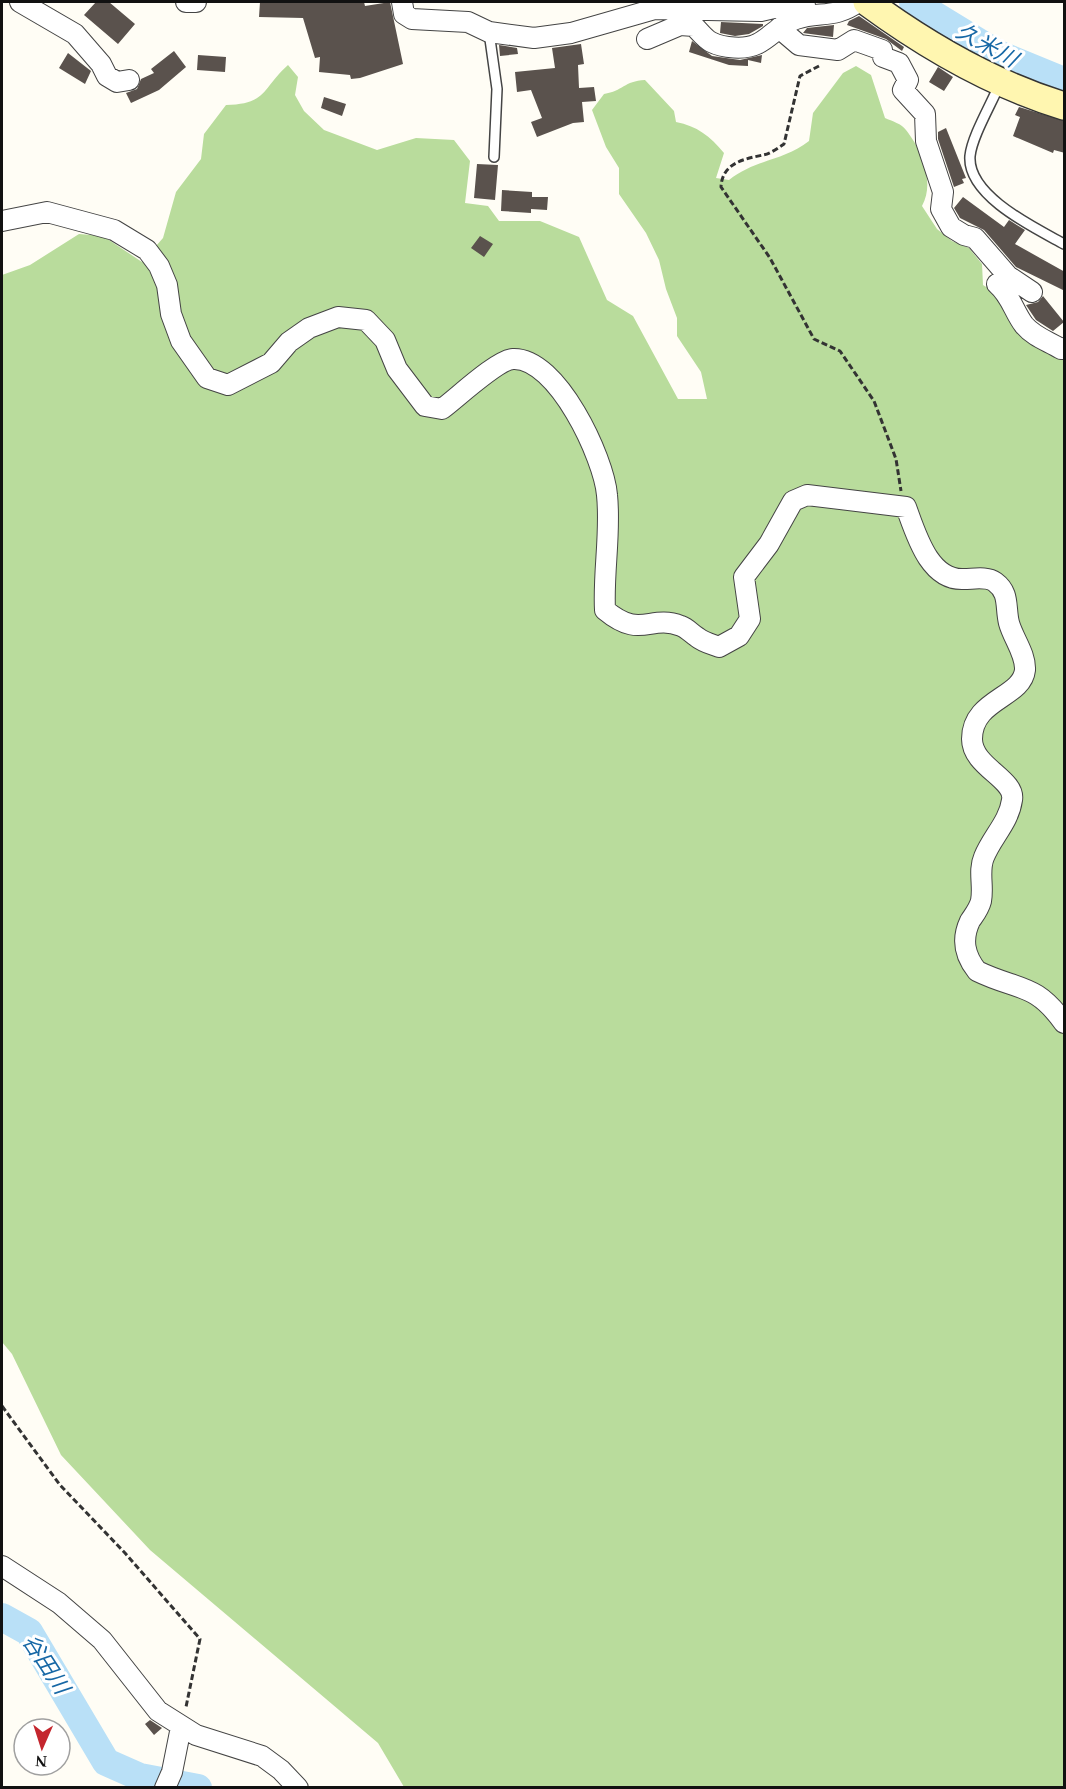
<svg xmlns="http://www.w3.org/2000/svg" width="1066" height="1789" font-family="'Times New Roman','Noto Sans JP',serif">
<style>
.forest{fill:#b9dc9c}
.lines{fill:none;stroke-linecap:round;stroke-linejoin:round}
.river{stroke:#b9e0f7;stroke-width:28}
.building{fill:#5a524d}
.lane-casing{stroke:#444;stroke-width:12}
.street-casing{stroke:#444;stroke-width:22}
.secondary-casing{stroke:#333;stroke-width:30}
.path{stroke:#333;stroke-width:3;stroke-dasharray:6 3;stroke-linecap:butt}
.lane{stroke:#fff;stroke-width:9}
.street{stroke:#fff;stroke-width:20}
.secondary{stroke:#fff6b0;stroke-width:27}
.labels{text-anchor:middle;dominant-baseline:central;stroke-width:6;stroke-linejoin:round;paint-order:stroke}
.water-label{font-size:22px;font-style:italic;fill:#1768a6;stroke:#fff}
</style>
<rect width="100%" height="100%" fill="#fffdf5"/>
<path class="forest" d="M288 65 298 77 295 95 304 111 324 130 377 150 416 138 454 140 470 161 465 203 488 206 499 221H540L579 237 607 300 633 316 678 399H707L701 372 677 336V318L666 289 659 260 646 233 619 194V168L606 147 592 110 604 94C623 91 624 81 645 80L674 111 676 122C697 126 710 136 724 153L716 178 729 180C755 159 784 161 809 141L813 113 843 73 856 66 871 75 885 118C892 121 902 124 906 130 922 150 935 183 922 206L937 229 952 241 969 248 982 264 983 285 999 295 1064 353V1787H404L378 1743 150 1550 61 1455 12 1354 2 1342V275L30 265 79 234 103 236 142 262 163 238 176 192 201 159 204 134 226 105C268 104 262 88 288 65Z"/>
<g class="lines">
<path class="river" d="M913 2 998 54 1064 81
M2 1617 29 1632 106 1762 140 1777 198 1788"/>
</g>
<path class="building" d="M96 2H109L135 24 118 44 84 15Z
M260 2H364L365 6 390 2 403 64 360 78 351 79 350 75 319 72 320 57 315 58 303 18 259 17Z
M859 16 904 47 902 51 886 39 847 25 849 21Z
M721 22 763 24V26L749 34 735 36 720 33Z
M834 25 833 37 803 33 807 28Z
M692 41 712 56 740 60 762 55 761 63 748 60V66L729 65 689 52Z
M581 44 584 64 578 65 579 88 594 87 596 101 582 102 584 122 573 123 537 137 531 122 542 118 531 90 517 92 515 72 555 68 552 48Z
M499 45 517 48 518 54 500 56Z
M174 51 186 67 159 90 131 103 126 93 137 89 141 79 154 73 151 69Z
M68 53 91 71 85 84 59 68Z
M198 55 226 57 225 72 197 70Z
M938 67 953 77 944 91 929 82Z
M324 97 346 104 342 116 321 108Z
M1019 107 1065 121V153L1054 150 1053 153 1013 136 1020 117 1015 115Z
M946 128 966 178 962 179 964 183 954 187 938 139V132Z
M477 164 498 165 495 200 474 198Z
M502 190 532 192V197H548L547 210 531 209V213L501 211Z
M963 197 1004 227 1009 220 1025 230 1015 244 1065 272V291L1016 267 984 230 960 218 954 208Z
M480 236 493 244 484 257 471 248Z
M1043 296 1064 322 1053 331 1036 320 1026 305 1038 302Z
M150 1720 162 1728 154 1735 145 1724Z"/>
<g class="lines">
<g class="lane-casing">
<path id="lane" d="M489 32 497 89 494 157
M1000 83C992 103 972 136 970 156 967 196 1035 228 1064 244"/>
</g>
<g class="street-casing">
<path id="street" d="M20 2 75 34 101 64 107 76 117 82 129 80
M186 2H196
M402 2 404 14 412 19 468 22 489 32 534 38 571 33 655 9 761 11 787 5H805
M779 28 799 45 838 50 854 40 882 50 883 57 899 63 908 80 903 90 925 114 926 141 943 192 941 209 951 227 964 235 975 238 1008 276 1032 292
M647 39 680 25 694 26C699 31 705 39 711 42 723 48 745 50 757 44 770 38 779 25 796 19 819 11 835 19 858 2
M2 221 47 212 114 230 147 250 159 266 167 285 171 314 181 341 207 378 228 385 271 363 289 342 309 328 338 317 366 320 385 340 397 369 425 406 442 409C457 398 497 360 513 359 557 357 604 458 607 495 611 533 603 572 605 610 641 640 649 614 681 626 687 628 692 634 697 637 703 642 711 644 719 647L739 636 750 619 744 577 769 544 793 501 807 495 906 507C916 534 929 581 964 579 973 579 987 576 995 582 1010 593 1005 607 1009 623 1013 638 1026 654 1025 670 1022 698 972 699 972 739 972 767 1016 779 1012 800 1009 822 992 837 984 857 978 871 984 886 981 901 979 909 974 915 970 921 961 940 965 956 977 971 1018 991 1035 982 1064 1023
M997 284C1011 296 1014 312 1024 325 1034 337 1048 341 1061 349L1064 348
M2 1566 59 1603 102 1640 158 1711 196 1735 262 1756 281 1770 298 1788
M165 1788 172 1772 181 1727"/>
</g>
<g class="secondary-casing">
<path id="secondary" d="M867 2C927 46 992 84 1064 106"/>
</g>
<path class="path" d="M819 66 800 76 784 144C778 148 770 154 763 155 744 159 722 163 721 187L770 258 814 339 840 351 874 401 896 459 901 491
M2 1406 60 1485 125 1553 200 1639 186 1707"/>
<use href="#lane" class="lane"/>
<use href="#street" class="street"/>
<use href="#secondary" class="secondary"/>
</g>
<g class="labels">
<g class="water-label">
<text transform="translate(987 45) rotate(29)">久米川</text>
<text transform="translate(46 1664) rotate(57)">谷田川</text>
</g>
</g>
<rect width="1066" height="1789" fill="none" stroke="#111111" stroke-width="6"/>
<g transform="translate(42 1747) rotate(183)"><circle r="28" fill="#ffffff" stroke="#a0a0a0" stroke-width="1.5"/>
<path d="M0-4.5L10 22L0 15L-10 22Z" fill="#c4262e"/>
<text y="-9" font-size="16" font-weight="bold" text-anchor="middle" fill="#111111">N</text>
</g>
</svg>
